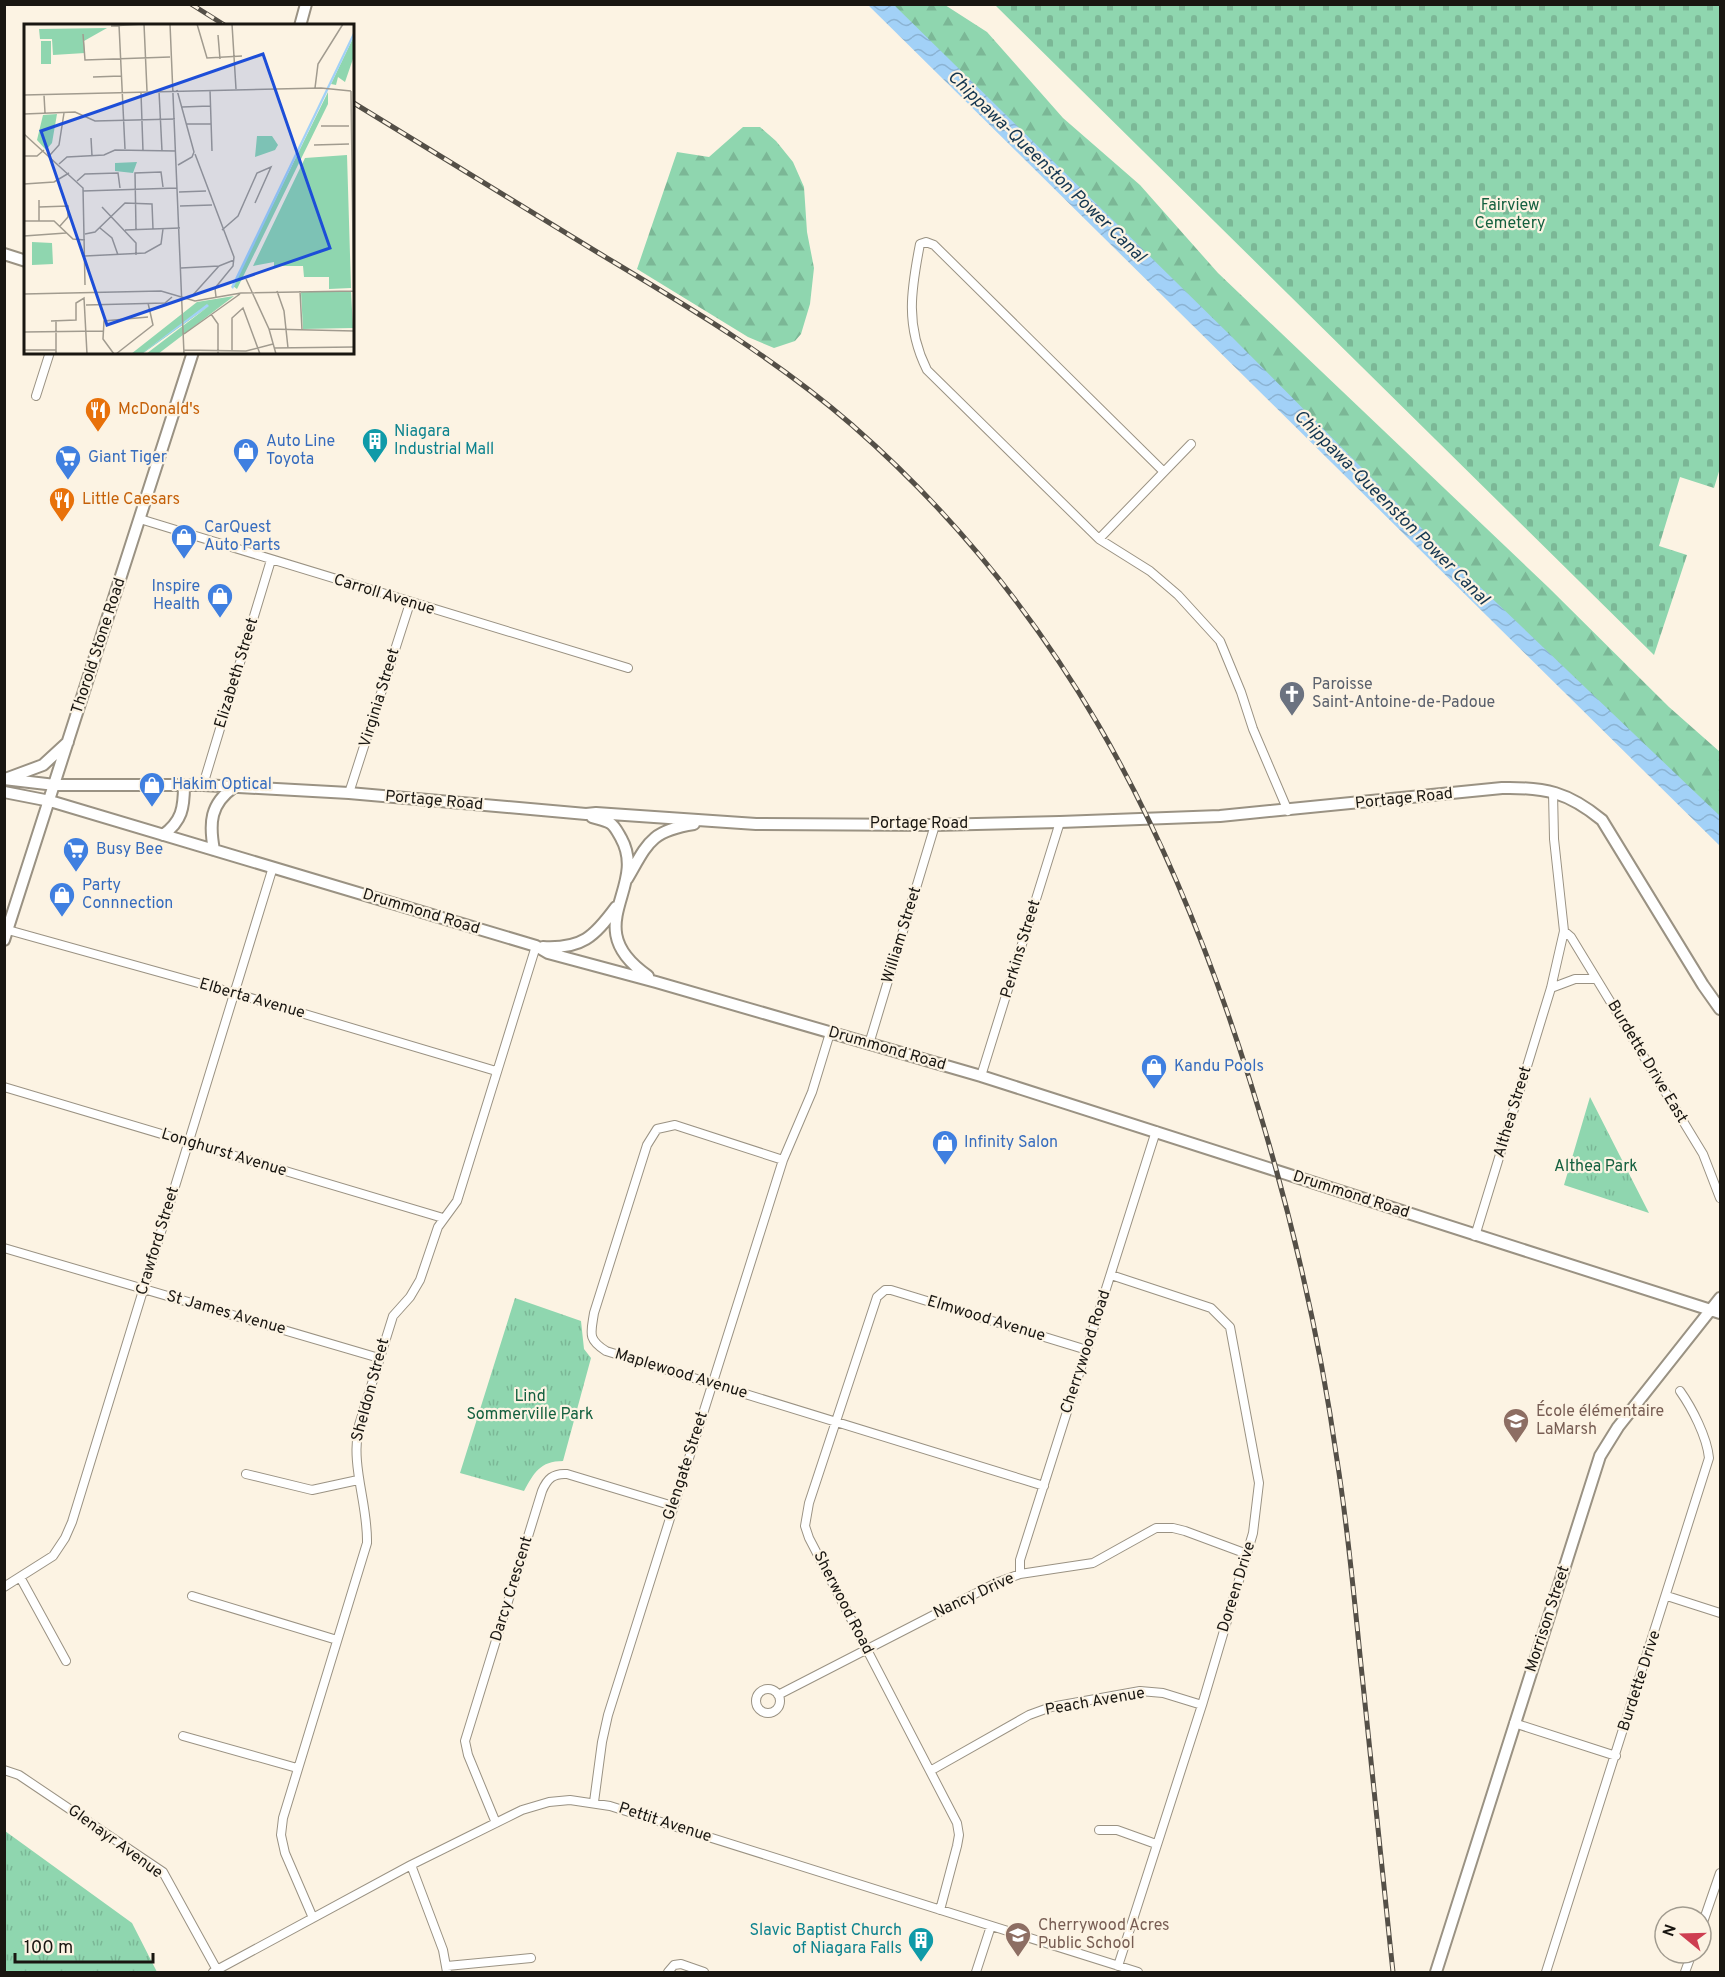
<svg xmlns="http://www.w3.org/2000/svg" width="1725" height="1977" font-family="Overpass,sans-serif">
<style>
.forest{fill:url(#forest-firs)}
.cemetery{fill:url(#cemetery-stones)}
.park{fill:url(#park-tufts)}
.water{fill:url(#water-waves)}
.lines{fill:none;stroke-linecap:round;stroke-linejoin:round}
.street-casing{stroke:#9a9283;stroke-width:10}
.secondary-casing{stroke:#9a9283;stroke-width:14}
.street{stroke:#fff;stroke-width:8}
.secondary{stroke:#fff;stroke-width:10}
.rail-casing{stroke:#544f47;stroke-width:5}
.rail{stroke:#fcf3e3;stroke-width:3;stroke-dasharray:9;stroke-linecap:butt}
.labels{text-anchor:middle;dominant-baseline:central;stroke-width:4.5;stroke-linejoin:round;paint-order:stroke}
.park-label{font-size:16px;fill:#14603f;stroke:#fcf3e3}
.food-label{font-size:16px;fill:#c56008;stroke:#fcf3e3;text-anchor:start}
.culture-label{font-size:16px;fill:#0d838f;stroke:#fcf3e3;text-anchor:start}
.shop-label{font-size:16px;fill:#366cbe;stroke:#fcf3e3;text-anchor:start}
.street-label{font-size:16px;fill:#191611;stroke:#fcf3e3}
.worship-label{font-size:16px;fill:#5b616d;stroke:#fcf3e3;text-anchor:start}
.education-label{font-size:16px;fill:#785e54;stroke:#fcf3e3;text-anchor:start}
.water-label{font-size:18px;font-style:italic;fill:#143650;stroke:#fcf3e3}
.inset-road{fill:none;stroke:#a19b8f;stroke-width:1.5}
.view{fill:#1d4ed8;fill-opacity:0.15;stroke:#1d4ed8;stroke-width:3}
.inset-edge{fill:none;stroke:#191611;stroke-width:3}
</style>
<defs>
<pattern id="forest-firs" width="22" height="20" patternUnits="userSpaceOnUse" patternTransform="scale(1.5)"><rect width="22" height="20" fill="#8fd6af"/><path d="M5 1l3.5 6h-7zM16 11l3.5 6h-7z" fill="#7bb796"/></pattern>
<pattern id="cemetery-stones" width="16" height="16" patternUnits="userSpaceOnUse" patternTransform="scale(1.5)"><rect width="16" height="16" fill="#8fd6af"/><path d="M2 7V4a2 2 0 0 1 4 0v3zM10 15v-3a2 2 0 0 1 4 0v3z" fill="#7bb796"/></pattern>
<pattern id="park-tufts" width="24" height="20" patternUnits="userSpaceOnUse" patternTransform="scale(1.5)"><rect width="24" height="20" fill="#8fd6af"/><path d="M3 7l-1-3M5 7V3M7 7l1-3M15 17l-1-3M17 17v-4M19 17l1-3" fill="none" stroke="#7bb796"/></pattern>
<pattern id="water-waves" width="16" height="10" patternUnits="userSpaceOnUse" patternTransform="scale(1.5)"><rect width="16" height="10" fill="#a2d1f7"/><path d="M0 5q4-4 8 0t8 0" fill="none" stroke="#8bb3d3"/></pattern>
</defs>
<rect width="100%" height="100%" fill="#fcf3e3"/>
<path class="forest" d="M890 5H945L987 32 1063 118 1140 185 1218 273 1548 587 1669 707 1720 752V828Z
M743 127H760L776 141 793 162 804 187 807 232 814 268 810 304 801 334 795 341 774 348 748 337 637 269 677 152 709 157Z"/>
<path class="cemetery" d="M995 5H1720V468L1714 488 1680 477 1659 546 1687 555 1654 655Z"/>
<path class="park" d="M1590 1097 1649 1213 1564 1185Z
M515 1298 581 1321 584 1349 591 1358 563 1461C540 1461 534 1473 524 1491L460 1473Z
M5 1831 132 1923 157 1972H5Z"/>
<path class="water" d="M868 5H894L1232 337 1479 586 1720 816V846Z"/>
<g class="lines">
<g class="street-casing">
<path id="street" d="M36 396 50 352
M1163 471 934 245 926 242 920 244C911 290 905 326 927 370L1099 539 1150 571 1178 595 1220 641 1241 692 1253 729 1288 811
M140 519 628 668
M1099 539 1191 444
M203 785 271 560
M349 793 410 603
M8 930 234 993 496 1071
M1564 931 1571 937 1703 1154 1720 1198
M1551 988 1575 979H1596
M869 1044 935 825
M981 1076 1060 822
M4 1087 443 1218
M783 1160 675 1125 657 1129 647 1145 594 1313C591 1333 587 1339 606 1351L1044 1486
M1475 1236 1551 988 1564 931 1554 839 1553 792
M4 1248 379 1358
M1111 1275 1211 1308 1230 1327 1259 1483 1253 1533 1202 1705 1118 1966
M246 1474 312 1490 358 1480
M1020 1574V1560L1156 1131
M20 1577 66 1661
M4 1587 53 1556 65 1538 72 1522 273 867
M192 1596 337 1640
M1667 1596 1720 1613
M756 1701a12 12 0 1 1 24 0a12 12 0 1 1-24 0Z
M778 1695 996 1583 1020 1574 1093 1563 1156 1528H1173L1185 1531 1247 1554
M1514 1723 1616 1756
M183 1736 297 1768
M4 1770 19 1775 163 1872 217 1970
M930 1771 1029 1715 1051 1707 1140 1691 1163 1693 1202 1705
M594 1802 602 1742 608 1715 783 1160 812 1092 830 1033
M496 1823 468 1755 465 1741 542 1491C547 1479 553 1473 567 1474L673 1506
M1099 1830H1117L1156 1844
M411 1865 443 1950 447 1972
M940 1910 957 1846 959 1835 957 1823 809 1538 805 1526 809 1503 877 1297 885 1290H891L1087 1350
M313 1918 285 1853 281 1835 283 1818 367 1543C368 1503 350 1466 359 1425L393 1316 410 1297 420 1280 438 1227 457 1201 536 946
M1701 1928 1720 1873
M447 1966 531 1958
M213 1972 411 1865 522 1810 549 1802 570 1800 610 1806 1138 1972
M668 1972 674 1965 681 1964 704 1972
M976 1972 991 1926
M1546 1972 1709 1458C1707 1437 1692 1408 1680 1391
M1685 1972 1692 1953"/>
</g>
<g class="secondary-casing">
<path id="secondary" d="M300 26 306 4
M4 254 26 261
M8 778 43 765 68 742
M4 779 55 785H203L349 793 586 814 596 813 756 824 935 825 1060 822 1220 816 1502 788C1545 787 1568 792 1602 820L1703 985 1720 1009
M4 792 50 801 536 946 548 953 656 982 981 1076 1720 1313
M592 817C598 819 604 820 610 823 615 826 618 833 621 838 649 888 577 927 648 976
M163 835C182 821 184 808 184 785
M214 850C209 823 210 804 234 787
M627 879C648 843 650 831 694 824
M4 940 193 352
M543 947C582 949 594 937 616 907
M1436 1972 1600 1456 1618 1427 1720 1298"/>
</g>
<use href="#street" class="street"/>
<use href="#secondary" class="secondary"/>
<g class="rail-casing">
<path id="rail" d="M191 4 226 26
M352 102C434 152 515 202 597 252 685 305 774 357 852 425 1057 604 1170 825 1250 1081 1289 1205 1319 1332 1337 1460 1348 1528 1354 1597 1361 1665 1372 1768 1382 1870 1393 1972"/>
</g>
<use href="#rail" class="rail"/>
</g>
<defs>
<g id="restaurant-pin" transform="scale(1.35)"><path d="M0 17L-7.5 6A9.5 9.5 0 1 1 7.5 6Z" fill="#e8710a" stroke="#fcf3e3"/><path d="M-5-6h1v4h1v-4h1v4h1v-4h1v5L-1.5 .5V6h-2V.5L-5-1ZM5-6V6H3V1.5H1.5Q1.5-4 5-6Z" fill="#fff"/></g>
<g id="building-pin" transform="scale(1.35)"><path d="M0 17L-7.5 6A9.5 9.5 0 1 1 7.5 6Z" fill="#0f9aa8" stroke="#fcf3e3"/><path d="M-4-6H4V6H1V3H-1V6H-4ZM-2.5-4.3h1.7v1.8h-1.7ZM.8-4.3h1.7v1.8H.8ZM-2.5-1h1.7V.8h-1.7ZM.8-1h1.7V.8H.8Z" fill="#fff"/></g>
<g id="shop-pin" transform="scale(1.35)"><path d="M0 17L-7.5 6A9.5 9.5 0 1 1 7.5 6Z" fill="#3f7fe0" stroke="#fcf3e3"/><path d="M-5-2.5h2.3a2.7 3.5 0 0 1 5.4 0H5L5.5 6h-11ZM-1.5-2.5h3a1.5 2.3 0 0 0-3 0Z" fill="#fff"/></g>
<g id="supermarket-pin" transform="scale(1.35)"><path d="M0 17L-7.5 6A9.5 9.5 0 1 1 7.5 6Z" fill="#3f7fe0" stroke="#fcf3e3"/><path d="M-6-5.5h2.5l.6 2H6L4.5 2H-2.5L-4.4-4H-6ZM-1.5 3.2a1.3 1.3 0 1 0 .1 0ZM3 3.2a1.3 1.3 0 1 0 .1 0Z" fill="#fff"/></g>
<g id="church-pin" transform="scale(1.35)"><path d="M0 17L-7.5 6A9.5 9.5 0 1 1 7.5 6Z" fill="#6b7280" stroke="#fcf3e3"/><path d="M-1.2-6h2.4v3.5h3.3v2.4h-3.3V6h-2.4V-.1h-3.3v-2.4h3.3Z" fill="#fff"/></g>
<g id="school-pin" transform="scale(1.35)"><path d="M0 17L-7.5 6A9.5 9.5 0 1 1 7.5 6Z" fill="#8d6e63" stroke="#fcf3e3"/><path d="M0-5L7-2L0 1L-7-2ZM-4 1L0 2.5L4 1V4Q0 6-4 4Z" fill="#fff"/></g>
</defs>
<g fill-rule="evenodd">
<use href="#restaurant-pin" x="98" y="410"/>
<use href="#building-pin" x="375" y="441"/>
<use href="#shop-pin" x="246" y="451"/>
<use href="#supermarket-pin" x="68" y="458"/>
<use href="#restaurant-pin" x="62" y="500"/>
<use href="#shop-pin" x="184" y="537"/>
<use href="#shop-pin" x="220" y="596"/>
<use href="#church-pin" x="1292" y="694"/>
<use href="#shop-pin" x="152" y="785"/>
<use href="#supermarket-pin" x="76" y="850"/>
<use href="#shop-pin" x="62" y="895"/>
<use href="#shop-pin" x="1154" y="1067"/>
<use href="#shop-pin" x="945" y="1143"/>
<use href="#school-pin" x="1516" y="1421"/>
<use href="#school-pin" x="1018" y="1935"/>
<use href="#building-pin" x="921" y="1940"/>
</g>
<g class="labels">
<g class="park-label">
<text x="1510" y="206">Fairview<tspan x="1510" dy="18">Cemetery</tspan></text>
<text x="1596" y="1167">Althea Park</text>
<text x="530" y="1397">Lind<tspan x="530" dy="18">Sommerville Park</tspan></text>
</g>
<g class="food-label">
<text x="118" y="410">McDonald's</text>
<text x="82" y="500">Little Caesars</text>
</g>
<g class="culture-label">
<text x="394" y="432">Niagara<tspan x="394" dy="18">Industrial Mall</tspan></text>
<text x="902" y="1931" text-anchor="end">Slavic Baptist Church<tspan x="902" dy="18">of Niagara Falls</tspan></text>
</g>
<g class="shop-label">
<text x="266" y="442">Auto Line<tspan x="266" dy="18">Toyota</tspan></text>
<text x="88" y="458">Giant Tiger</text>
<text x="204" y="528">CarQuest<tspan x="204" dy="18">Auto Parts</tspan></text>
<text x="200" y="587" text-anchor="end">Inspire<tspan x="200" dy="18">Health</tspan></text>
<text x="172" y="785">Hakim Optical</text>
<text x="96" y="850">Busy Bee</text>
<text x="82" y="886">Party<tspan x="82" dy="18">Connnection</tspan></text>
<text x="1174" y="1067">Kandu Pools</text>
<text x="964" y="1143">Infinity Salon</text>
</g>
<g class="street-label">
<text transform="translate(384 595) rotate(17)">Carroll Avenue</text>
<text transform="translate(99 646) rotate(-72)">Thorold Stone Road</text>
<text transform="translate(237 673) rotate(-73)">Elizabeth Street</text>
<text transform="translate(380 698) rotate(-73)">Virginia Street</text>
<text transform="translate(1404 799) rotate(-6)">Portage Road</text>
<text transform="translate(434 801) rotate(5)">Portage Road</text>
<text x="919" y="824">Portage Road</text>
<text transform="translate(421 912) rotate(17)">Drummond Road</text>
<text transform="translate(902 935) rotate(-73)">William Street</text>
<text transform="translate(1021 949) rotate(-73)">Perkins Street</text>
<text transform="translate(252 999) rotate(16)">Elberta Avenue</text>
<text transform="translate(887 1049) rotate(16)">Drummond Road</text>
<text transform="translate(1647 1062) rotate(59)">Burdette Drive East</text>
<text transform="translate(1513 1112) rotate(-73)">Althea Street</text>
<text transform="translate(224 1153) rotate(17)">Longhurst Avenue</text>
<text transform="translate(1351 1195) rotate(18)">Drummond Road</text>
<text transform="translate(158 1241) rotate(-73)">Crawford Street</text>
<text transform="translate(226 1313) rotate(16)">St James Avenue</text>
<text transform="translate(986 1319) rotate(17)">Elmwood Avenue</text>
<text transform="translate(1086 1352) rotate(-72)">Cherrywood Road</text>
<text transform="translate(681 1374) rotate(17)">Maplewood Avenue</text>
<text transform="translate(371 1390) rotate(-75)">Sheldon Street</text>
<text transform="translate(686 1466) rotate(-72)">Glengate Street</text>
<text transform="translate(1237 1587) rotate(-73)">Doreen Drive</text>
<text transform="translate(512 1589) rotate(-73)">Darcy Crescent</text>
<text transform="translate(974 1596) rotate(-25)">Nancy Drive</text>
<text transform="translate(843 1603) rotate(63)">Sherwood Road</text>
<text transform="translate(1548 1619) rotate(-72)">Morrison Street</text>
<text transform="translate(1640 1681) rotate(-72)">Burdette Drive</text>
<text transform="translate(1095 1702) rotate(-10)">Peach Avenue</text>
<text transform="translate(665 1823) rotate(18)">Pettit Avenue</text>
<text transform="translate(115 1842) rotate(36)">Glenayr Avenue</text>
</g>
<g class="worship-label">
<text x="1312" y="685">Paroisse<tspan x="1312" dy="18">Saint-Antoine-de-Padoue</tspan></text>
</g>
<g class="education-label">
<text x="1536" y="1412">École élémentaire<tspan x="1536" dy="18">LaMarsh</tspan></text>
<text x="1038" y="1926">Cherrywood Acres<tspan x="1038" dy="18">Public School</tspan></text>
</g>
<g class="water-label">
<text transform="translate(1046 167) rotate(44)">Chippawa-Queenston Power Canal</text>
<text transform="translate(1391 508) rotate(45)">Chippawa-Queenston Power Canal</text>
</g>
</g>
<g transform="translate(24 24)">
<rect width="330" height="330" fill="#fcf3e3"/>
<path d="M17 17H27V40H17Z" fill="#8fd6af"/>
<path d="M330 12V32L321 58 314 53 312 61 307 60ZM304 68V80L213 265 209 262ZM233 112H248L254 121 251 126 231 133ZM210 272 134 330H122L185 282 118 330H107L173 278Z" fill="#8fd6af"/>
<path d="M323 131 327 264 305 265V253H280L279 242H250V238L229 242 281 134Z" fill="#8fd6af"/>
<path d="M83 4 60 17 61 29 29 31 28 15H16L15 5ZM33 90 28 119 22 126 13 116 19 91ZM113 138 109 149 91 147V139ZM8 218 28 219 29 240 8 241ZM277 268H327L329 304 279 305Z" fill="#8fd6af"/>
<path d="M330 7V12L209 265 207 263ZM183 280 185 282 117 330Z" fill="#a2d1f7"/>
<path class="inset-road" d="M120 0 123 67M146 0 160 330M173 0 183 34 218 32M208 0 212 65M95 1 101 125M87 2 119 0M59 10 61 36 146 33M194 11 196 35M69 53 97 52M291 64 294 40 319 0M153 66 170 128 168 133 154 141M186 66 188 127M135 67 138 127M327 67 330 294M117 69 119 127M0 71 297 64 327 67M20 71 21 89M158 83 186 82M0 90 51 88 71 97 151 95M163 100H187M297 102H325M0 110 59 164 61 261M67 114 68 132M290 121 325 120M171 130 210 233 209 242 191 264 192 273M26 131 35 121 40 89M0 132H13L20 126M35 140 43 133 80 131 91 126 152 127M53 157 61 150 94 149 96 164M0 160 30 158 45 149M59 167 153 164M155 168 182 167M15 176V197M156 182 188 181M15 183 44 182V193L36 202M78 183 112 219V231M0 197H30L49 215 61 216M76 204 88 214 94 231M112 205 111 149 137 148 139 163M101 206 156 204M198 206 214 192 233 149 247 143 231 179M0 208V242M61 210 71 208 101 179 128 180 129 205M0 212 42 209M61 232 121 229 137 220 139 205M157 244 195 242 210 236M222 255 245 305 252 330M253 267 260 287 264 324M276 267 278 306M0 270 137 267 171 277 217 269 330 267M168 272 195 242M62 281 141 279 148 273M187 290 194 300V330M32 296V330M27 297 52 296V279L60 274 63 330M245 305 330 307M0 308 79 307M160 310 216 270M250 324 330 323M0 326H32M160 326 222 327 249 320M208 327V294L219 284 236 330M90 330 79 315 80 297 124 293M92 330 129 301 124 279"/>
<path class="view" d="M239 30 306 224 83 301 17 107Z"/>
<rect width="330" height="330" class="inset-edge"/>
</g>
<rect width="1725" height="1977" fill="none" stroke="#191611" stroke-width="12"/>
<g transform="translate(1683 1935) rotate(289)"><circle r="28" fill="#fcf3e3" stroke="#a19b8f" stroke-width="1.5"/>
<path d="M0-4.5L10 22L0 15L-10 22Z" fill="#ce3e51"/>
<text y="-9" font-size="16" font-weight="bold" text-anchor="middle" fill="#191611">N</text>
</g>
<path d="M15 1953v9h138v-9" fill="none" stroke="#191611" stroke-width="3"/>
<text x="24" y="1953" font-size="18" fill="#191611" stroke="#fcf3e3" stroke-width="4.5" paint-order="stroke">100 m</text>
</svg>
